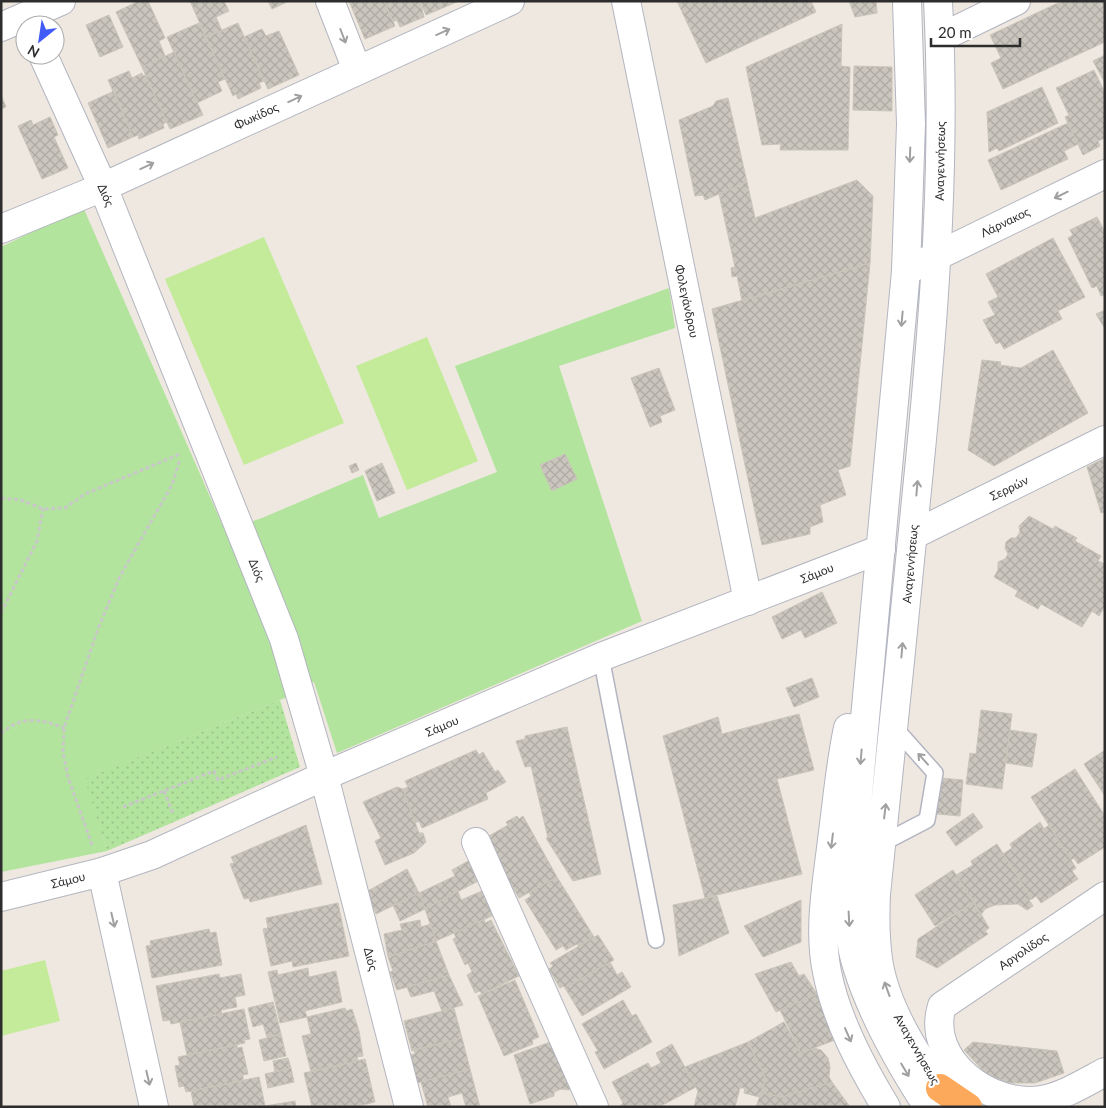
<svg xmlns="http://www.w3.org/2000/svg" width="1106" height="1108" font-family="Lato,sans-serif">
<style>
.grass{fill:#b2e49d}
.park{fill:url(#park-dots)}
.pitch{fill:#c4eb99}
.building{fill:url(#building-cross-hatch);stroke:#cac5b9}
.lines{fill:none;stroke-linecap:round;stroke-linejoin:round}
.lane-casing{stroke:#b3b5c0;stroke-width:18}
.street-casing{stroke:#b3b5c0;stroke-width:30}
.secondary-casing{stroke:#b3b5c0;stroke-width:30}
.highway-casing{stroke:#c8c8c8;stroke-width:30}
.path{stroke:#c8c8c8;stroke-width:3;stroke-dasharray:4 2.5;stroke-linecap:butt}
.lane{stroke:#fff;stroke-width:15}
.street{stroke:#fff;stroke-width:28}
.secondary{stroke:#fff;stroke-width:28}
.highway{stroke:#fda95b;stroke-width:28}
.oneway{stroke:#a0a0a0}
.labels{text-anchor:middle;dominant-baseline:central;stroke-width:4.5;stroke-linejoin:round;paint-order:stroke}
.street-label{font-size:12px;fill:#2d2d2d;stroke:#fff}
</style>
<defs>
<pattern id="park-dots" width="8" height="8" patternUnits="userSpaceOnUse" patternTransform="scale(1.25)"><rect width="8" height="8" fill="#b2e49d"/><path d="M2 2h.1M6 6h.1" fill="none" stroke="#99c488" stroke-width="1.8" stroke-linecap="round"/></pattern>
<pattern id="building-cross-hatch" width="8" height="8" patternUnits="userSpaceOnUse" patternTransform="scale(1.25)"><rect width="8" height="8" fill="#cac6be"/><path d="M0 0l8 8M0 8l8-8" fill="none" stroke="#aeaaa4"/></pattern>
</defs>
<rect width="100%" height="100%" fill="#eee8e0"/>
<path class="grass" d="M83 207 225 531 262 518 363 475 379 518 497 472 455 366 669 288 675 328 559 366 642 621 337 753 314 682 285 698 86 779 107 851 1 872V247Z"/>
<path class="park" d="M280 700 300 767 107 851 85 779Z"/>
<path class="pitch" d="M264 237 344 423 244 465 165 279Z
M427 337 478 461 407 490 356 366Z
M45 960 60 1021 1 1036V971Z"/>
<path class="building" d="M139 1H148L165 38 159 41 165 56 142 67 116 12Z
M190 1H224L229 11 216 17 222 31 206 37Z
M268 1H289L272 9Z
M349 1H384L395 26 365 39Z
M384 1H420L424 17 400 27 397 20 393 22Z
M420 1H459L426 15Z
M677 1H811L816 12 706 63Z
M849 1H876L877 13 855 17Z
M1062 1H1105V42L1003 89 991 63 1001 58 990 35Z
M109 15 123 47 100 57 86 25Z
M199 23 225 79 218 82 222 91 197 103 167 37Z
M238 23 264 81 259 83 261 88 238 99 236 94 233 96 206 37Z
M842 24 841 66 850 67 848 150H780L781 144 762 145 746 67Z
M262 29 266 36 279 31 299 75 268 89 244 37Z
M174 52 203 115 170 129 142 67Z
M1105 55V83L1093 61Z
M854 66 892 67V111L853 110Z
M1094 70 1105 93V138L1098 141 1100 146 1083 155 1065 117 1069 115 1056 88Z
M129 71 132 78 142 73 143 76 145 75 167 122 163 124 164 128 139 139 138 135 133 137 108 80Z
M1042 87 1058 123 999 151 997 148 989 152 987 112Z
M114 91 133 137 108 148 88 103Z
M1 95 6 107 1 109Z
M728 98 747 182 705 200 703 195 695 196 679 120 713 106 716 101Z
M50 117 58 135 54 137 68 168 42 179 18 126 31 120 33 125Z
M1068 123 1078 144 1064 151 1068 159 1001 190 988 160Z
M857 180 873 196 870 263 742 301 737 276 732 277 731 268 735 267 719 194 747 182 755 218Z
M1097 217 1105 232V295L1101 296 1097 286 1092 288 1068 238 1073 235 1070 230Z
M1053 238 1085 297 1058 311 1062 319 1004 349 1000 342 996 344 983 320 995 315 988 302 998 297 986 274Z
M870 263 850 466 838 470 846 495 820 505 823 522 810 527V534L762 545 712 309Z
M1105 310V329L1096 314Z
M1053 350 1088 413 994 466 968 450 982 360 1001 362 1000 365 1021 368Z
M659 368 675 410 660 416 662 422 650 427 631 378Z
M565 454 577 479 552 491 540 465Z
M1105 458V512L1101 513 1087 467Z
M356 463 359 470 352 473 349 466Z
M382 463 395 493 377 501 365 471Z
M1029 516 1053 529 1055 526 1077 538 1075 541 1101 556 1098 561 1105 564V606L1099 616 1092 611 1082 627 1041 604 1038 609 1015 596 1018 591 994 577 998 570V562L1005 559 1008 554 1005 548 1006 542 1011 538H1016L1020 532 1019 526Z
M822 592 837 623 805 638 801 630 782 639 772 617Z
M812 678 819 697 794 707 786 688Z
M981 710 1012 714 1002 789 966 784 970 753 976 754Z
M799 714 814 770 777 779 802 874 705 898 663 736 718 717 722 734Z
M567 727 601 874 573 881 546 838H548L531 766 525 767 516 741 525 739V736Z
M1010 730 1037 734 1032 767 1006 763Z
M476 750 479 755 483 752 495 772 498 770 506 782 486 793 488 799 422 828 419 821 415 823 403 789 408 787 405 781Z
M1105 750V796L1084 764Z
M1075 769 1105 816V847L1078 864 1074 858 1071 860 1031 797Z
M928 777 963 780 960 816 925 813Z
M397 787 403 789 419 833H423L426 842 414 853 385 865 375 841 381 838 363 802Z
M973 813 983 827 956 846 946 832Z
M517 816 519 819 523 816 557 877 519 898 486 841 490 838 489 836 508 825 506 822Z
M1040 822 1044 829 1049 825 1076 868 1072 871 1078 879 1041 903 1036 896 1032 899 1003 854 1012 848 1010 844Z
M306 825 322 884 250 902 249 898 244 899 230 864 234 863 231 857Z
M997 844 1032 899 1029 900 1033 906 1027 910 1018 904 995 905 985 909 981 915 956 875 973 865 971 861Z
M470 860 480 880 425 909 419 893 455 876 452 870Z
M407 869 419 893 376 914 374 908 370 910 366 892Z
M953 870 974 902 935 926 915 895Z
M557 877 594 937 579 947 577 944 566 950 563 946 556 950 525 900 531 896 529 892Z
M458 891 461 900 482 891 494 915 436 941 425 909Z
M419 893 425 909 400 921 393 905Z
M717 896 729 933 679 956 673 905Z
M801 900V942L763 957 744 926Z
M974 902 989 928 985 931 988 934 937 968 916 957 918 939Z
M338 903 349 956 293 967 292 961 271 966 263 929 268 928 266 918Z
M484 919 485 923 491 920 519 976 482 994 480 991 475 993 467 975 472 972 468 963 465 965 453 939 456 938 454 933Z
M420 920 421 927 431 924 436 941 388 957 384 934 402 930 400 924Z
M209 929 210 933 216 932 222 965 152 978 146 946 151 945 150 941Z
M598 935 614 960 565 988 564 986 560 988 549 969 553 966 550 963Z
M436 941 449 975 397 990 390 972 393 971 388 957Z
M610 962 617 975 622 972 631 987 582 1016 565 988Z
M791 962 799 976 804 974 817 994 776 1012 755 974Z
M308 968 309 977 336 971 342 1002 305 1011 307 1017 280 1023 268 972 277 970 278 975Z
M219 974 220 978 241 974 245 995 235 997 237 1007 221 1010 222 1014 171 1024 170 1020 163 1021 156 986Z
M449 975 463 1005 442 1011 434 991 411 997 407 987Z
M515 980 539 1037 532 1040 533 1044 504 1056 478 996Z
M817 994 835 1040 801 1053 780 1010Z
M623 1000 632 1016 636 1014 652 1042 604 1069 595 1052 598 1051 582 1024Z
M273 1002 281 1034 267 1037 263 1024 253 1027 248 1008Z
M345 1008 346 1011 352 1009 359 1031 363 1056 357 1057 358 1061 311 1072 302 1036 311 1034 307 1017Z
M454 1008 462 1038 412 1051 404 1021Z
M244 1009 250 1039 244 1040 245 1043 187 1055 180 1022Z
M784 1022 801 1053 814 1048 821 1050 828 1058 830 1067 829 1077 832 1082 782 1097 761 1093 766 1079 748 1042Z
M281 1034 286 1056 264 1061 259 1040Z
M462 1038 470 1069 417 1083 410 1055 415 1054 414 1050Z
M556 1040 572 1086 569 1090 561 1089 554 1092V1096L530 1104 514 1055Z
M748 1042 766 1079 759 1097 744 1093 745 1088H740L735 1107H694L698 1091 685 1067Z
M973 1042 1057 1051 1064 1073 1035 1083H1008L986 1074 964 1050Z
M672 1044 696 1087 659 1107H619L623 1103 612 1082 648 1063 651 1068 661 1063 656 1053Z
M237 1045V1048L242 1047 248 1074 243 1075V1081L186 1092 184 1086 179 1087 175 1066 180 1065 178 1057Z
M288 1058 291 1068 275 1072 273 1061Z
M365 1059 375 1102 355 1107H312L304 1073Z
M291 1068 294 1082 268 1088 265 1074Z
M470 1069 480 1107H466L462 1093 448 1097 451 1107H428L421 1082Z
M259 1077 265 1106 194 1107 191 1091Z
M832 1082 850 1107H756L761 1093 782 1097Z
M295 1101 296 1107H263L265 1106Z"/>
<g class="lines">
<g class="lane-casing">
<path id="lane" d="M601 657 656 940
M881 844 927 820 935 773 895 728"/>
</g>
<g class="street-casing">
<path id="street" d="M330 1 357 70
M626 1 748 601
M1 27 61 1
M940 38 1016 1
M43 55 103 187 284 639 324 776 409 1107
M1 229 103 187 510 1
M906 271 1105 174
M913 535 1105 440
M476 842 594 1107
M102 872 154 1107
M1105 896 942 1006C925 1060 990 1108 1041 1100 1062 1097 1086 1082 1105 1072
M1 897 102 872 152 855 324 776 601 657 881 549"/>
</g>
<g class="secondary-casing">
<path id="secondary" d="M907 1 911 124 906 271 849 893C849 917 849 942 857 966 872 1015 900 1064 928 1107
M938 1C946 155 935 307 920 460 906 605 891 749 876 894 875 916 875 937 878 959 885 1010 923 1067 954 1107
M848 728C840 765 837 803 832 840 827 883 818 929 827 972 836 1019 861 1066 886 1107"/>
</g>
<g class="highway-casing">
<path id="highway" d="M940 1088 968 1107"/>
</g>
<path class="path" d="M1 498 21 500 43 509 65 508 85 494 180 454
M1 613 37 541 43 509
M1 734C20 715 42 719 64 728
M164 791 173 814
M123 807 214 771 218 780 277 757
M92 845 68 777 63 752 64 728 98 629 120 576 172 485 180 459"/>
<use href="#lane" class="lane"/>
<use href="#street" class="street"/>
<use href="#secondary" class="secondary"/>
<use href="#highway" class="highway"/>
</g>
<defs><path id="oneway-shaft" d="M-6 0H5M1.5-3L5.5 0L1.5 3" fill="none" stroke-width="1.6" stroke-linecap="round" stroke-linejoin="round" transform="scale(1.25)"/></defs>
<g class="oneway">
<use href="#oneway-shaft" transform="translate(443 32) rotate(-24)"/>
<use href="#oneway-shaft" transform="translate(343 36) rotate(69)"/>
<use href="#oneway-shaft" transform="translate(295 99) rotate(-25)"/>
<use href="#oneway-shaft" transform="translate(910 155) rotate(92)"/>
<use href="#oneway-shaft" transform="translate(147 166) rotate(-25)"/>
<use href="#oneway-shaft" transform="translate(1061 195) rotate(154)"/>
<use href="#oneway-shaft" transform="translate(902 319) rotate(95)"/>
<use href="#oneway-shaft" transform="translate(917 488) rotate(-85)"/>
<use href="#oneway-shaft" transform="translate(902 650) rotate(-85)"/>
<use href="#oneway-shaft" transform="translate(861 757) rotate(95)"/>
<use href="#oneway-shaft" transform="translate(923 759) rotate(-132)"/>
<use href="#oneway-shaft" transform="translate(885 811) rotate(-83)"/>
<use href="#oneway-shaft" transform="translate(832 841) rotate(97)"/>
<use href="#oneway-shaft" transform="translate(849 919) rotate(87)"/>
<use href="#oneway-shaft" transform="translate(113 920) rotate(77)"/>
<use href="#oneway-shaft" transform="translate(887 989) rotate(-110)"/>
<use href="#oneway-shaft" transform="translate(848 1035) rotate(66)"/>
<use href="#oneway-shaft" transform="translate(905 1070) rotate(59)"/>
<use href="#oneway-shaft" transform="translate(148 1078) rotate(77)"/>
</g>
<g class="labels">
<g class="street-label">
<text transform="translate(256 116) rotate(-25)">Φωκίδος</text>
<text transform="translate(940 161) rotate(-89)">Αναγεννήσεως</text>
<text transform="translate(106 195) rotate(67)">Διός</text>
<text transform="translate(1005 222) rotate(-26)">Λάρνακος</text>
<text transform="translate(687 301) rotate(78)">Φολεγάνδρου</text>
<text transform="translate(1009 488) rotate(-26)">Σερρών</text>
<text transform="translate(910 564) rotate(-85)">Αναγεννήσεως</text>
<text transform="translate(257 570) rotate(68)">Διός</text>
<text transform="translate(817 573) rotate(-22)">Σάμου</text>
<text transform="translate(442 726) rotate(-23)">Σάμου</text>
<text transform="translate(68 880) rotate(-14)">Σάμου</text>
<text transform="translate(1023 951) rotate(-34)">Αργολίδος</text>
<text transform="translate(371 959) rotate(76)">Διός</text>
<text transform="translate(917 1049) rotate(60)">Αναγεννήσεως</text>
</g>
</g>
<rect width="1106" height="1108" fill="none" stroke="#2d2d2d" stroke-width="5"/>
<g transform="translate(40 40) rotate(210)"><circle r="24" fill="#ffffff" stroke="#ababab"/>
<path d="M0-4L9 19L0 12L-9 19Z" fill="#415bf9"/>
<text y="-8" font-size="14" font-weight="bold" text-anchor="middle" fill="#2d2d2d">N</text>
</g>
<path d="M931 38v8h89v-8" fill="none" stroke="#2d2d2d" stroke-width="2.5"/>
<text x="938" y="38" font-size="15" fill="#2d2d2d" stroke="#ffffff" stroke-width="4" paint-order="stroke">20 m</text>
</svg>
